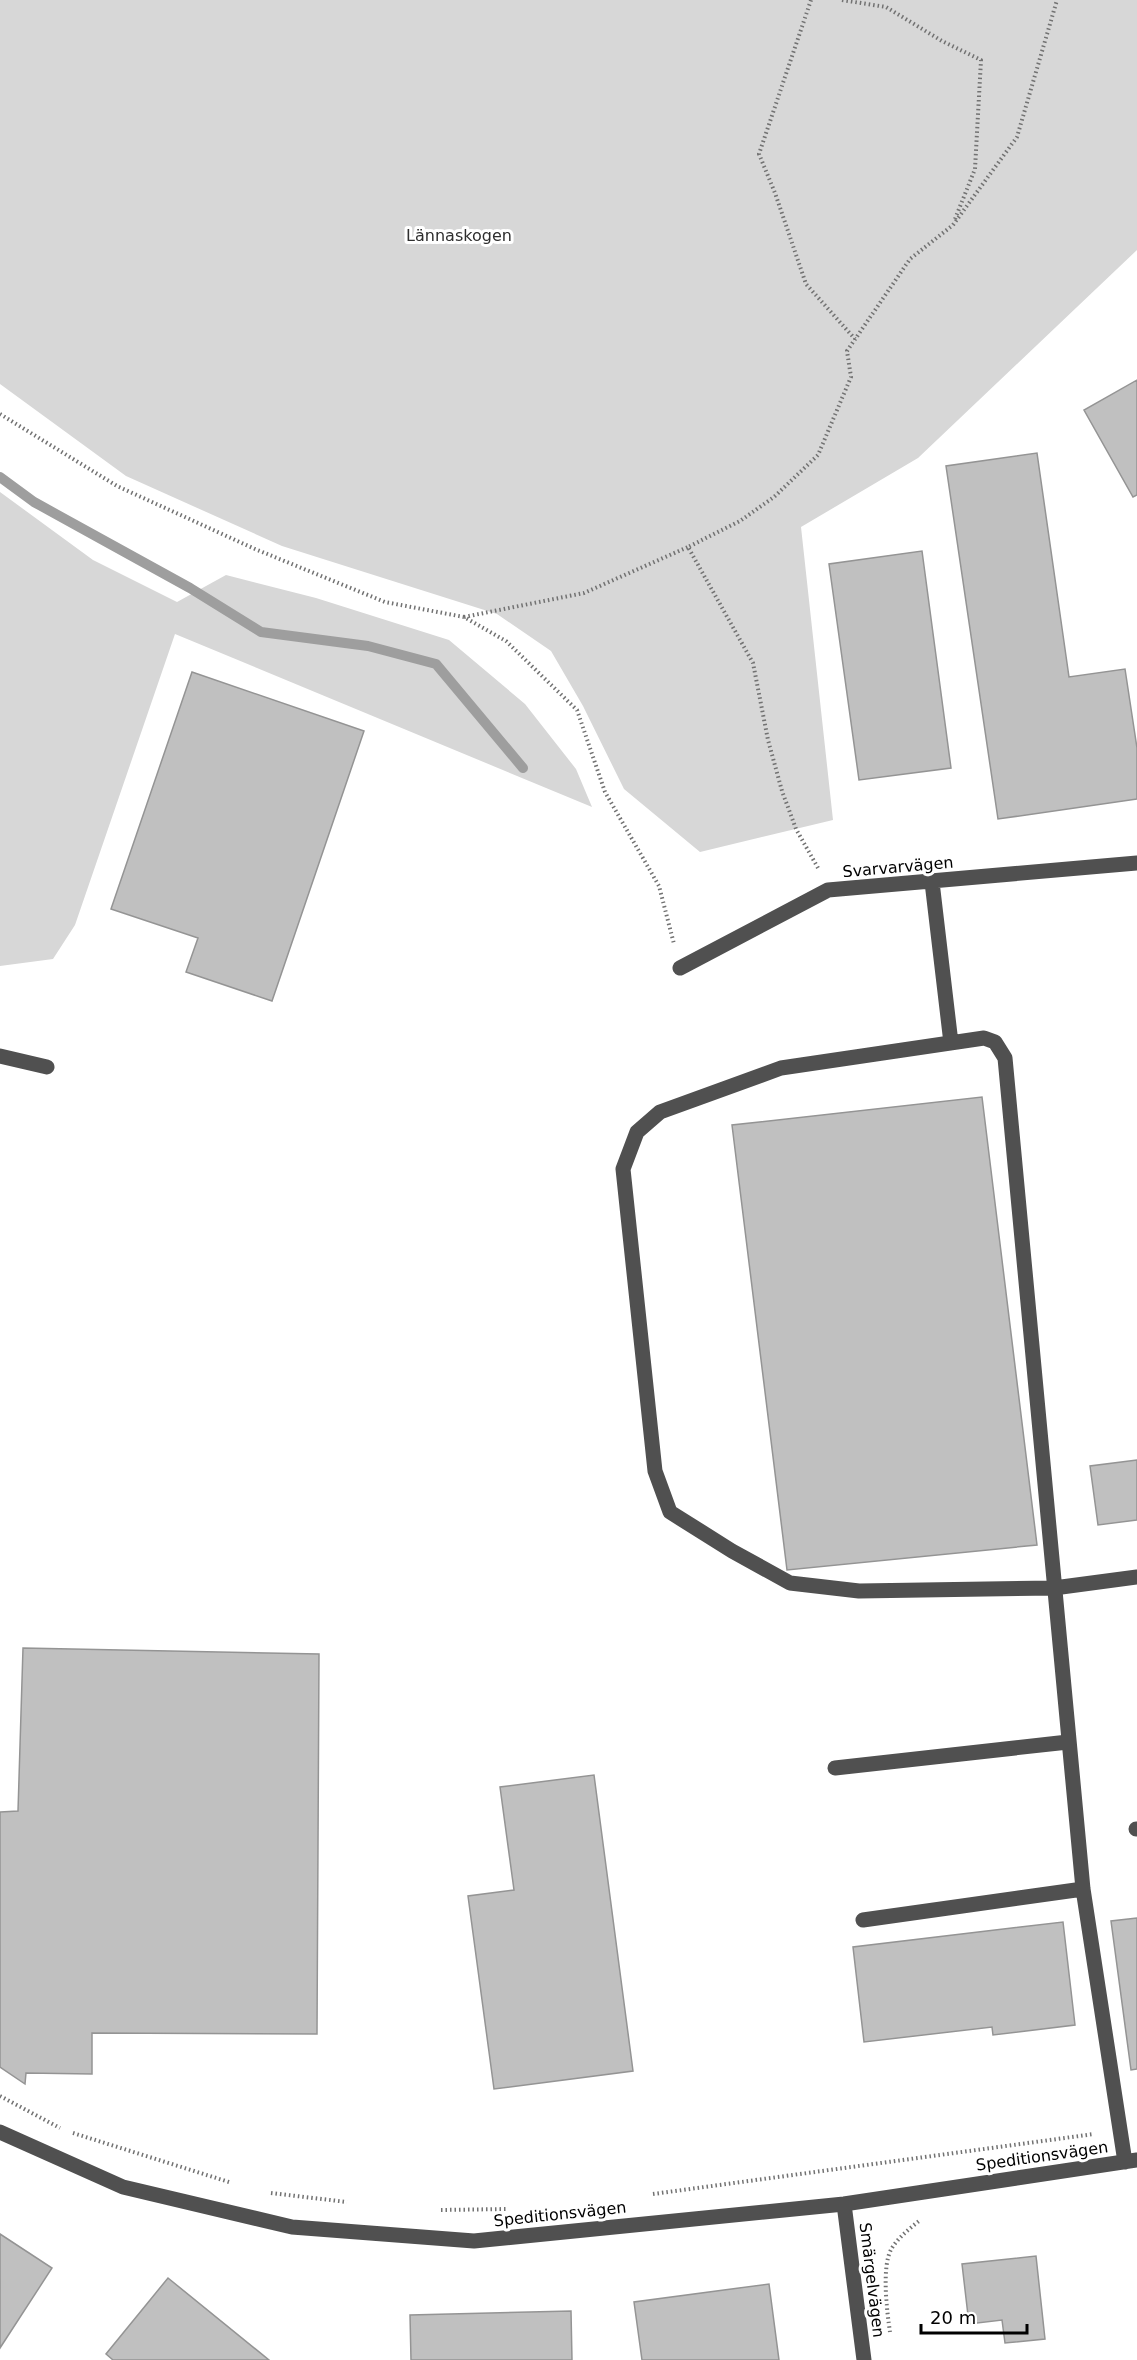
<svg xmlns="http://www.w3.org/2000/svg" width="1137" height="2360" font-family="'DejaVu Sans',sans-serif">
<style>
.green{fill:#d7d7d7}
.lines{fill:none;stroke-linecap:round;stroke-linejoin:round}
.stream{stroke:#9e9e9e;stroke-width:10}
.building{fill:#c0c0c0;stroke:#949494;stroke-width:1.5}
.path{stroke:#727272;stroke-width:4;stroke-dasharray:1.5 3;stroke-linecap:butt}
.minor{stroke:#505050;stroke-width:15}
.labels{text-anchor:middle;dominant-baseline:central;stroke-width:6;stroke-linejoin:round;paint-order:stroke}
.park-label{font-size:16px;fill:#2e2e2e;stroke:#fff}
.street-label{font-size:16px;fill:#000;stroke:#fff}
</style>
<rect width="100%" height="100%" fill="#fff"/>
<path class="green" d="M0 0H1137V250L918 458 801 527 833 820 700 852 624 789 583 706 551 651 497 614 282 546 126 476 0 384Z
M0 492 93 560 177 602 226 575 316 598 449 640 525 704 576 769 592 807 175 634 75 925 53 959 0 966Z"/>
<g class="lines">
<path class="stream" d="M0 477 34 502 190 588 261 632 368 646 436 664 523 768"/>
</g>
<path class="building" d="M1137 380V495L1133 497 1084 410Z
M1037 453 1069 677 1125 669 1137 748V799L998 819 946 466Z
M922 551 951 768 859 780 829 564Z
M192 672 364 731 272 1001 186 972 198 938 111 909Z
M982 1097 1037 1545 787 1570 732 1125Z
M1137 1460V1520L1098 1525 1090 1466Z
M23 1648 319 1654 317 2034 92 2033V2074L26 2073 25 2084 0 2067V1812L18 1811Z
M594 1775 633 2071 494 2089 468 1896 514 1890 500 1787Z
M1137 1918V2069L1131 2070 1111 1921Z
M1063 1922 1075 2025 993 2035 992 2027 864 2042 853 1947Z
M0 2234 52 2268 0 2348Z
M1036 2256 1045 2339 1005 2343 1002 2320 969 2324 962 2264Z
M168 2278 269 2360H113L106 2354Z
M769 2284 779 2360H642L634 2302Z
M571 2311 572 2360H411L410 2315Z"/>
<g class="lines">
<path class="path" d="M811 0 759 154 775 193 806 284 855 339
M842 0 886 7 942 41 981 60 975 169 955 219
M0 414 117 486 255 549 385 602 464 617 506 641 577 710 605 792 659 886 674 944
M464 617 584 593 688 547
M818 868 796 829 782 791 768 740 753 663 688 547 740 521 774 497 818 455 851 377 847 351 910 259 953 225 1017 137 1057 0
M0 2096 60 2128
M73 2133 229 2182
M271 2193 347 2202
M653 2194 1094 2134
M441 2210 508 2209
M890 2332C887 2312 881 2265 892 2248 899 2237 909 2229 919 2221"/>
<path class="minor" d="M932 882 951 1043
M680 968 828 890 1137 863
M0 1056 47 1067
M835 1768 1068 1742
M1136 1829H1137
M863 1920 1083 1889
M0 2132 123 2187 292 2227 474 2241 844 2204 1137 2160
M1125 2162 1083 1889 1005 1058 995 1042 984 1038 781 1068 660 1112 637 1132 623 1169 655 1471 670 1512 732 1551 790 1583 859 1591 1054 1588 1137 1577
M844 2204 864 2360"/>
</g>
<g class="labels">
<g class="park-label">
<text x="459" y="235">Lännaskogen</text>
</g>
<g class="street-label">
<text transform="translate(898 867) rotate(-5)">Svarvarvägen</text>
<text transform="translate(1042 2156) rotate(-8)">Speditionsvägen</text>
<text transform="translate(560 2214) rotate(-6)">Speditionsvägen</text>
<text transform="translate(872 2280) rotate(83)">Smärgelvägen</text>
</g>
</g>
<path d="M921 2324v9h106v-9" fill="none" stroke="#000000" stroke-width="3"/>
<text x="930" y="2324" font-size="18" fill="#000000" stroke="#ffffff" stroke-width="4.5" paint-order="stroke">20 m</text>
</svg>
